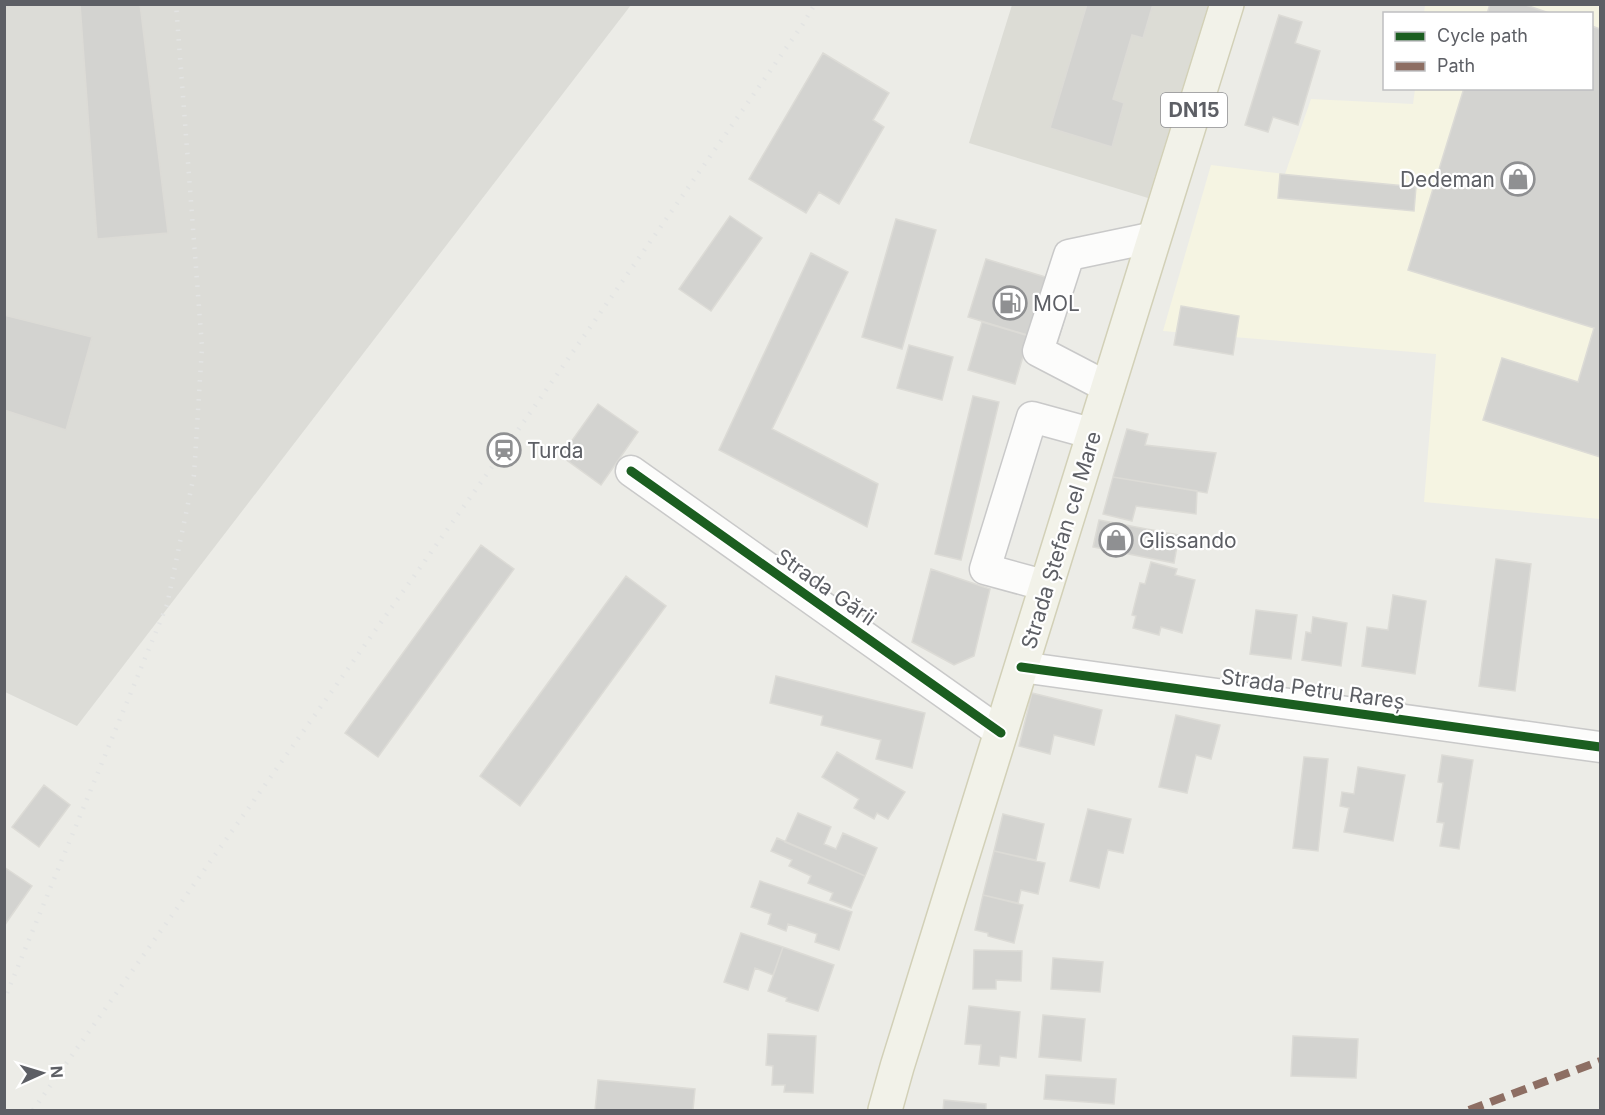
<svg xmlns="http://www.w3.org/2000/svg" width="1605" height="1115" font-family="Inter,sans-serif">
<style>
.commercial{fill:#f5f4e2}
.industrial{fill:#dcdcd7}
.education{fill:#dcdcd5}
.building{fill:#d3d3d0;stroke:#dcdbd6;stroke-width:1.5}
.lines{fill:none;stroke-linecap:round;stroke-linejoin:round}
.minor-casing{stroke:#c9c9c9;stroke-width:33}
.major-casing{stroke:#d2d0b7;stroke-width:36}
.minor{stroke:#fcfcfb;stroke-width:30}
.major{stroke:#f2f2e9;stroke-width:33}
.rail{stroke:#e3e4e3;stroke-width:4.5;stroke-dasharray:1.5 8;stroke-linecap:butt}
.quiet{stroke:#8d6e63;stroke-width:8;stroke-dasharray:15 8;stroke-linecap:butt}
.cycleway-casing{stroke:#fff;stroke-width:13}
.cycleway{stroke:#1b5e20;stroke-width:9}
.labels{text-anchor:middle;dominant-baseline:central;stroke-width:4.5;stroke-linejoin:round;paint-order:stroke}
.shield{fill:#fff;stroke:#8e8f93;stroke-width:1.5}
.shield-label{font-size:20px;font-weight:bold;fill:#5d5f65}
.poi-label{font-size:21px;fill:#5d5f65;stroke:#fff;text-anchor:start}
.street-label{font-size:21px;fill:#5d5f65;stroke:#fff}
</style>
<rect width="100%" height="100%" fill="#ecece7"/>
<path class="commercial" d="M1425 5H1600V519L1424 502 1436 354 1163 331 1211 165 1285 174 1311 99 1413 104 1415 89 1592 88V14L1424 13Z"/>
<path class="industrial" d="M5 5H631L77 726 5 692Z"/>
<path class="education" d="M1012 5H1208L1148 198 969 143Z"/>
<path class="building" d="M80 4H140L168 233 97 239Z
M1087 4H1153L1143 38 1132 35 1113 99 1124 103 1112 147 1050 128Z
M1490 4H1523L1552 14H1487Z
M1279 15 1302 22 1295 43 1320 51 1298 125 1273 117 1268 132 1245 125Z
M1592 26 1600 29V457L1483 420 1502 358 1578 382 1594 328 1408 270 1464 88H1592Z
M823 53 889 93 873 120 884 127 839 204 819 192 806 213 749 179Z
M1280 174 1416 187 1414 211 1278 198Z
M730 216 762 238 711 311 679 289Z
M896 219 936 230 902 349 862 337Z
M811 253 848 272 772 429 878 484 867 527 719 450Z
M986 259 1075 286 1057 344 968 317Z
M1181 306 1239 316 1233 355 1174 345Z
M4 315 92 337 66 430 4 410Z
M982 322 1029 336 1015 384 968 370Z
M909 345 953 357 942 400 897 388Z
M973 396 999 402 961 560 935 554Z
M598 404 638 432 601 485 561 456Z
M1127 429 1148 434 1145 445 1216 453 1207 493 1113 477Z
M1113 477 1197 491 1196 514 1136 506 1132 521 1103 514Z
M1099 520 1179 535 1174 563 1093 547Z
M481 545 514 569 378 757 345 733Z
M1496 559 1531 564 1515 691 1479 686Z
M1151 562 1177 569 1175 575 1195 580 1182 633 1161 627 1159 635 1133 628 1136 616 1132 615 1140 583 1145 584Z
M931 569 990 589 974 656 954 665 912 642Z
M626 576 666 606 520 806 480 776Z
M1393 595 1426 601 1415 674 1362 666 1367 627 1388 630Z
M1256 610 1297 615 1291 659 1250 654Z
M1313 617 1347 623 1341 666 1302 660 1306 632 1311 633Z
M776 676 925 713 912 768 876 759 881 740 821 725 823 716 770 703Z
M1032 693 1102 710 1094 745 1054 735 1050 754 1019 746Z
M1176 715 1220 725 1211 759 1196 755 1187 793 1159 787Z
M837 752 905 792 888 819 877 813 874 819 854 808 859 799 822 777Z
M1442 755 1473 760 1459 849 1440 846 1444 823 1437 822 1443 783 1438 782Z
M1304 757 1328 759 1318 851 1293 848Z
M1358 767 1405 775 1393 841 1344 832 1349 808 1340 806 1342 792 1354 794Z
M44 785 70 805 39 847 12 827Z
M1088 809 1131 819 1123 853 1108 850 1099 888 1070 881Z
M798 813 831 827 824 844 836 849 843 833 877 848 865 876 785 842Z
M1003 814 1044 824 1036 860 994 851Z
M777 838 865 876 851 908 830 900 833 893 808 883 811 876 789 866 792 860 771 851Z
M994 851 1045 863 1038 894 1021 890 1018 903 983 895Z
M4 867 32 886 4 926Z
M760 881 852 912 839 950 815 942 817 934 788 924 786 931 768 924 771 914 751 907Z
M983 895 1023 905 1014 943 988 936V933L975 930Z
M741 933 783 947 773 975 755 968 748 990 724 982Z
M783 947 834 965 818 1011 786 1001 787 998 768 991Z
M974 950 1022 951 1021 981 996 980V989H973Z
M1053 958 1103 962 1100 992 1051 989Z
M969 1006 1020 1012 1016 1058 1000 1056 999 1066 979 1064 981 1045 965 1044Z
M1043 1015 1085 1019 1081 1061 1039 1057Z
M768 1034 816 1036 813 1093 784 1092 785 1085H772L773 1066 766 1065Z
M1293 1036 1358 1039 1356 1078 1291 1076Z
M1046 1075 1116 1079 1114 1104 1044 1099Z
M598 1080 695 1089 693 1110H595Z
M944 1100 986 1104V1110H943Z"/>
<g class="lines">
<g class="minor-casing">
<path id="minor" d="M1109 388 1038 351 1069 255 1155 237
M631 471 1001 733
M1047 586 985 569 1032 417 1094 434
M1021 667 1600 747"/>
</g>
<g class="major-casing">
<path id="major" d="M885 1110 897 1067 1227 4"/>
</g>
<use href="#minor" class="minor"/>
<use href="#major" class="major"/>
<path class="rail" d="M7 993 167 605 194 475 202 347 176 4
M33 1110 504 450 803 24 815 4"/>
<path class="quiet" d="M1469 1110 1600 1061"/>
<g class="cycleway-casing">
<path id="cycleway" d="M631 471 1001 733
M1021 667 1600 747"/>
</g>
<use href="#cycleway" class="cycleway"/>
</g>
<defs>
<g id="shop-ring" transform="scale(1.725)"><circle r="9.5" fill="#fff" stroke="#8f9092" stroke-width="1.5"/><path d="M-5-2.5h2.3a2.7 3.5 0 0 1 5.4 0H5L5.5 6h-11ZM-1.5-2.5h3a1.5 2.3 0 0 0-3 0Z" fill="#8f9092"/></g>
<g id="fuel-ring" transform="scale(1.725)"><circle r="9.5" fill="#fff" stroke="#8f9092" stroke-width="1.5"/><path d="M-5.5-6h7V0h2V4h1.3V-2.5L3-4.5l.8-.8L6-3V5H2.5V1h-1V6h-7ZM-4.2-4.7v3.2H.2V-4.7Z" fill="#8f9092"/></g>
<g id="station-ring" transform="scale(1.725)"><circle r="9.5" fill="#fff" stroke="#8f9092" stroke-width="1.5"/><path d="M-3-6H3Q5-6 5-4V2Q5 4 3 4L4.5 6H3L1.5 4h-3L-3 6H-4.5L-3 4Q-5 4-5 2V-4Q-5-6-3-6ZM-3.5-4v3h7v-3ZM-3.5 1v1.5H-2V1ZM2 1v1.5H3.5V1Z" fill="#8f9092"/></g>
</defs>
<g fill-rule="evenodd">
<use href="#shop-ring" x="1518" y="179"/>
<use href="#fuel-ring" x="1010" y="303"/>
<use href="#station-ring" x="504" y="450"/>
<use href="#shop-ring" x="1116" y="540"/>
</g>
<g class="labels">
<rect class="shield" x="1161" y="93" width="66" height="34" rx="4.5"/>
<g class="shield-label">
<text x="1194" y="110">DN15</text>
</g>
<g class="poi-label">
<text x="1495" y="179" text-anchor="end">Dedeman</text>
<text x="1033" y="303">MOL</text>
<text x="527" y="450">Turda</text>
<text x="1139" y="540">Glissando</text>
</g>
<g class="street-label">
<text transform="translate(1061 540) rotate(-73)">Strada Ștefan cel Mare</text>
<text transform="translate(826 587) rotate(35)">Strada Gării</text>
<text transform="translate(1313 689) rotate(8)">Strada Petru Rareș</text>
</g>
</g>
<rect width="1605" height="1115" fill="none" stroke="#5d5f65" stroke-width="12"/>
<rect x="1383" y="12" width="210" height="78" fill="#ffffff" stroke="#bebfc1" stroke-width="1.5"/>
<rect x="1395" y="32" width="30" height="9" fill="#1b5e20" stroke="#bebfc1" stroke-width="1.5"/>
<text x="1437" y="42" font-size="18" fill="#5d5f65">Cycle path</text>
<rect x="1395" y="62" width="30" height="9" fill="#8d6e63" stroke="#bebfc1" stroke-width="1.5"/>
<text x="1437" y="72" font-size="18" fill="#5d5f65">Path</text>
<g transform="translate(42 1073) rotate(86)" stroke="#ffffff" stroke-width="4.5" paint-order="stroke">
<path d="M0-4.5L10 22L0 15L-10 22Z" fill="#5d5f65"/>
<text y="-9" font-size="16" font-weight="bold" text-anchor="middle" fill="#5d5f65">N</text>
</g>
</svg>
